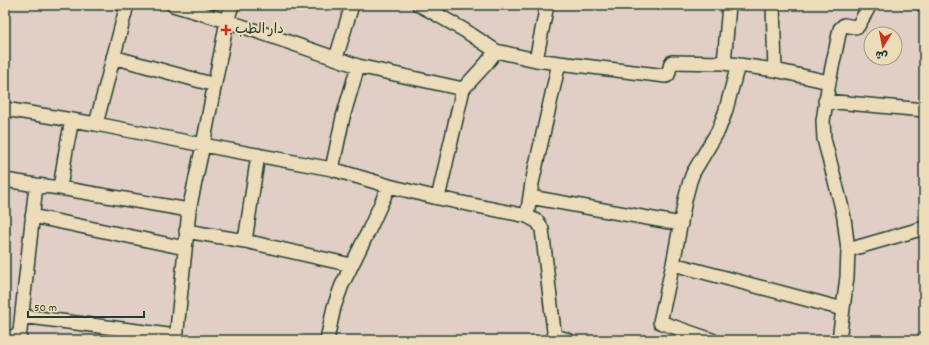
<svg xmlns="http://www.w3.org/2000/svg" width="929" height="345" font-family="Dekko,'Playpen Sans Arabic',sans-serif">
<style>
.lines{fill:none;stroke-linecap:round;stroke-linejoin:round}
.minor-casing{stroke:#1f3d34;stroke-width:16}
.minor{stroke:#eddcb9;stroke-width:13}
.poi-dot{fill:#c8321e;stroke:#eddcb9;stroke-width:1.5}
.labels{text-anchor:middle;dominant-baseline:central;stroke-width:4;stroke-linejoin:round;paint-order:stroke}
.poi-label{font-size:14px;fill:#1f3d34;stroke:#eddcb9;text-anchor:start}
</style>
<rect width="100%" height="100%" fill="#e1cfc5"/>
<filter id="ink" filterUnits="userSpaceOnUse"><feTurbulence type="fractalNoise" baseFrequency=".025" numOctaves="2"/><feDisplacementMap in="SourceGraphic" scale="8" xChannelSelector="R" yChannelSelector="G"/><feConvolveMatrix kernelMatrix="1 2 1 2 8 2 1 2 1" color-interpolation-filters="sRGB"/></filter>
<g filter="url(#ink)">
<g class="lines">
<g class="minor-casing">
<path id="minor" d="M173 5 227 21 358 66 463 89
M419 5 429 10 464 30 496 51 536 60 559 63 666 76 668 75 671 63 672 62 724 63 775 70 829 82
M773 5 775 70
M923 5H924
M113 57 215 85
M336 58 352 5
M536 60 547 5
M724 63 729 5
M825 101 924 110
M5 109 96 124 203 145 332 169 389 186 438 198 527 216 538 222 542 229 555 340
M96 124 127 5
M332 169 343 117 358 66
M5 180 36 185 60 188 189 210
M60 188 66 150 72 120
M530 197 681 224
M438 198 463 89 486 64 496 51
M32 216 185 248
M527 216 532 183 559 63
M186 231 245 241 351 265
M245 241 258 155
M848 250 924 228
M673 264 843 309
M22 316 176 336
M5 336 19 338
M555 336 568 340
M19 340 36 185
M176 340 189 210 203 145 227 21 232 5
M328 340V335L334 307 342 285 369 230 389 186
M712 340 660 322 673 264 685 200 690 181 693 173 718 131 725 113 738 65
M839 340 847 277 848 250 844 218 841 204 824 139 823 121 829 82 840 29 844 25 855 27 858 26 870 5"/>
</g>
<use href="#minor" class="minor"/>
</g>
</g>
<path class="poi-dot" d="M224 24h4v4h4v4h-4v4h-4v-4h-4v-4h4z"/>
<g class="labels">
<g class="poi-label">
<text x="235" y="30">دار الطب</text>
</g>
</g>
<rect width="929" height="345" fill="none" stroke="#eddcb9" stroke-width="20"/>
<rect x="10" y="10" width="909" height="325" fill="none" stroke="#1f3d34" stroke-width="1.5" filter="url(#ink)"/>
<g transform="translate(883 46) rotate(190)"><circle r="19" fill="#eddcb9" stroke="#9b9c84"/>
<path d="M0-3L7 15L0 10L-7 15Z" fill="#c8321e"/>
<text y="-6" font-size="11" font-weight="bold" text-anchor="middle" fill="#1f3d34">ش</text>
</g>
<path d="M28 311v6h116v-6" fill="none" stroke="#1f3d34" stroke-width="2"/>
<text x="34" y="311" font-size="12" fill="#1f3d34" stroke="#eddcb9" stroke-width="3" paint-order="stroke">50 m</text>
</svg>
